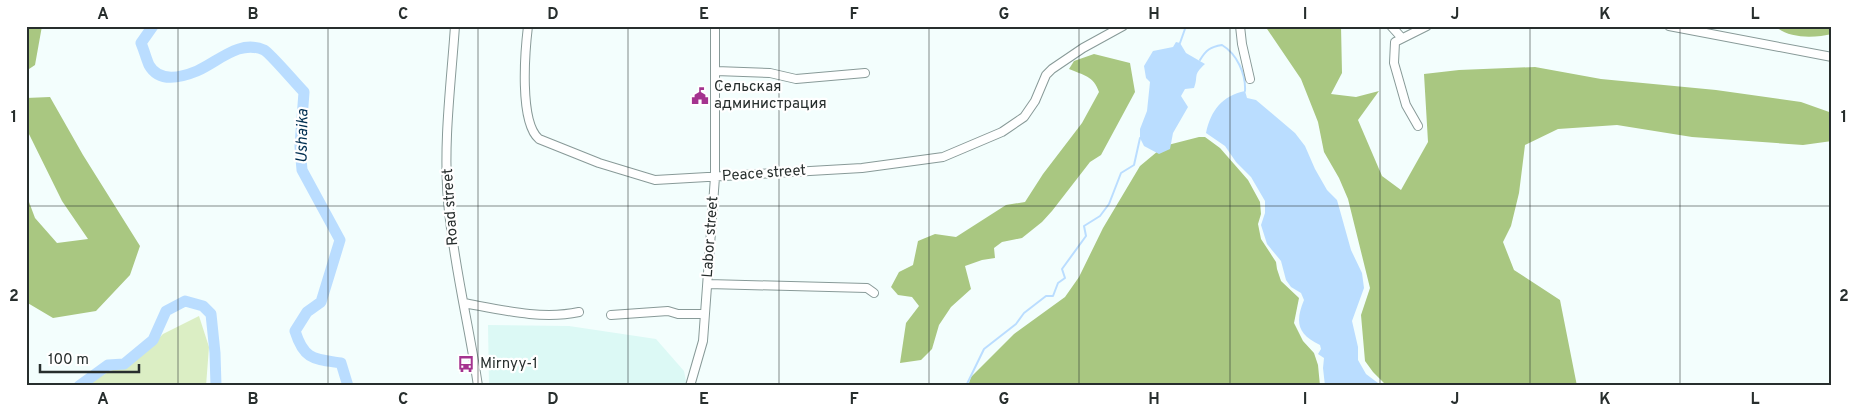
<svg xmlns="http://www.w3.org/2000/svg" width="1858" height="412" font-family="Overpass,sans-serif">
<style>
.built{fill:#dcf9f5}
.green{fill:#dbeec4}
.forest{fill:#a9c781}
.water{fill:#baddff}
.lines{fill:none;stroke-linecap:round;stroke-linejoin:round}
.stream{stroke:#baddff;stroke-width:2}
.river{stroke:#baddff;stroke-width:11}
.minor-casing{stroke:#889a98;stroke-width:10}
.minor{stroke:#fff;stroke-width:8}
.grid{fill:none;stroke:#272e2d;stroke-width:1;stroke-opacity:0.55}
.labels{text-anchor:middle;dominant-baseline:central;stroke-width:4.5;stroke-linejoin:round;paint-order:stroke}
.poi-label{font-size:15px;fill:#272e2d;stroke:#fff;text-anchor:start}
.street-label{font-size:15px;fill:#272e2d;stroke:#fff}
.water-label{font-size:16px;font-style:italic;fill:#002e50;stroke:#fff}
.neatline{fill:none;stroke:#272e2d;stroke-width:2}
.grid-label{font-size:16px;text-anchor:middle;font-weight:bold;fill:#272e2d}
</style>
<rect width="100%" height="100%" fill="#f3fefd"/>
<path class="built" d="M488 325 569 326 656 339 684 371 687 386H489Z"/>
<path class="green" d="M199 316 209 347 206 386H87L97 378 141 356 163 334Z"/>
<path class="forest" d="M26 26H42L35 65 26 71Z
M1265 26H1341L1342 73 1331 94 1356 97 1379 91 1358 120 1382 176 1401 190 1428 142 1424 74 1459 70 1535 67 1601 79 1716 90 1801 102 1832 113V141L1803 145 1692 137 1617 125 1558 129 1525 145 1519 193 1511 226 1503 242 1514 270 1560 300 1577 386H1387L1373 372 1365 361 1361 315 1370 288 1348 199 1339 178 1324 152 1318 122 1301 79Z
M1775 26H1832V34C1815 38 1788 39 1775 26Z
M1094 54 1130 63 1135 92 1101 155 1090 162 1052 211 1042 222 1022 238 1002 242 994 248 995 258 982 260 965 266 971 289 951 307 939 325 932 349 921 360 900 363 906 323 919 306 912 297 898 295 891 287 899 272 913 265 918 241 935 234 956 237 1006 205 1025 202 1043 174 1082 123 1099 92C1094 76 1083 75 1069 69L1074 61Z
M50 97 83 155 140 246 130 275 96 311 53 318 26 302V194L35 218 57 243 88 239 62 201 26 128V98Z
M1199 137H1205L1220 148 1248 180 1260 202 1261 214 1258 224 1261 239 1276 262 1277 269 1281 281 1299 298 1294 323 1303 341 1314 353 1318 365 1320 386H968L971 377 1014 334 1065 297 1079 277 1103 228 1140 166 1164 146Z"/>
<path class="water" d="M1176 42 1180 43 1186 53 1205 64C1192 76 1199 75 1194 88L1185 89 1181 96 1188 107 1173 133 1170 149 1159 154 1144 146 1140 138V129L1147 111 1150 82 1146 78 1144 66 1153 51 1173 47Z
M1245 91 1247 98 1256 100 1295 133 1305 146 1315 169 1327 190 1337 200 1351 250 1362 273 1364 288 1352 321 1358 347V360L1366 374 1382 386H1325L1323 368 1324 358 1318 354 1321 349 1320 345C1297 334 1295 322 1304 300L1301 293 1291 287 1286 280 1281 261 1267 244 1261 225 1265 213V201L1251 177 1236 162 1225 146 1206 133C1211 110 1222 96 1245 91Z"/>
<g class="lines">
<path class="stream" d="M1180 43 1186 26
M1200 60C1206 50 1210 47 1222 45 1237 54 1246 74 1245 91
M966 386 984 349 1016 324 1024 313 1046 296H1053L1058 283 1065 278 1062 269 1086 236 1084 226 1100 216 1109 204 1121 173 1134 165 1140 138"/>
<path class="river" d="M153 26 141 43C144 50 146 58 149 65 159 83 180 78 197 71 218 62 239 39 264 50 270 53 297 85 304 92L300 146 302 170 340 240 321 302 307 312 295 331C304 360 314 359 341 363L348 386
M79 386 108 365 124 364 153 340 166 311 185 301 203 306 211 314 215 353 216 386"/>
<g class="minor-casing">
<path id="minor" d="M455 26C451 84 443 143 448 201 453 263 469 324 478 386
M528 26C525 51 519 122 539 139L599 163 655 180 862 168 943 157 1002 132 1024 117 1035 101 1046 75 1052 69 1083 48 1123 26
M1240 26 1242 44 1250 79
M1391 26 1401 37
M1669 26 1832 57
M716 71 770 73 796 79 865 73
M1418 126 1406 105 1394 63 1395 42 1427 26
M708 284 867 288 874 293
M464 303C502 310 542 320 579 312
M611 315 668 311 678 314H705
M690 386 703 341 715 177V26"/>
</g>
<use href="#minor" class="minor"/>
</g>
<path class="grid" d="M178 26V386M328 26V386M478 26V386M628 26V386M779 26V386M929 26V386M1079 26V386M1230 26V386M1380 26V386M1530 26V386M1680 26V386M26 206H1832"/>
<defs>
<g id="civic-bare" transform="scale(1.35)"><path d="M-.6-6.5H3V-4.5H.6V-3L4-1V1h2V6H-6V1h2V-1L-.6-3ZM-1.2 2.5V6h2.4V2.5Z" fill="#a4338f" stroke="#fff" stroke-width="2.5" paint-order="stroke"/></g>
<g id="bus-bare" transform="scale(1.35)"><path d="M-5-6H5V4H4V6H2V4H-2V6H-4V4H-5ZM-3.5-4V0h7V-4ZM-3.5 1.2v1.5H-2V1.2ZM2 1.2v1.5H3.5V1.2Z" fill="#a4338f" stroke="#fff" stroke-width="2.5" paint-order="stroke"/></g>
</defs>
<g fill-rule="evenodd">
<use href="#civic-bare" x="700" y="96"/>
<use href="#bus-bare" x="466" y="364"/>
</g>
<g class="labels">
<g class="poi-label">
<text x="714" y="87">Сельская<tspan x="714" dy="17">администрация</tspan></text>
<text x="480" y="364">Mirnyy-1</text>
</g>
<g class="street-label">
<text transform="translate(764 174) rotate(-4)">Peace street</text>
<text transform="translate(451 207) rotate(-94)">Road street</text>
<text transform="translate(711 237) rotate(-86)">Labor street</text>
</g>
<g class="water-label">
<text transform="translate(303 136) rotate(-89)">Ushaika</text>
</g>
</g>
<rect width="1858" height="412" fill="none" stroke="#ffffff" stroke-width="55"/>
<path d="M40 364v8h99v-8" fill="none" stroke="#272e2d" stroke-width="2.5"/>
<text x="48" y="364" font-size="15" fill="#272e2d" stroke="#ffffff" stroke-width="4" paint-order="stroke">100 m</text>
<rect x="28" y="28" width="1802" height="356" class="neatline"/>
<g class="grid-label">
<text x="103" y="19">A</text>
<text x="253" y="19">B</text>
<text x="403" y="19">C</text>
<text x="553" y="19">D</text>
<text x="704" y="19">E</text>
<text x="854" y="19">F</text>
<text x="1004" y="19">G</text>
<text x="1154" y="19">H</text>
<text x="1305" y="19">I</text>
<text x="1455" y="19">J</text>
<text x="1605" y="19">K</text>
<text x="1755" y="19">L</text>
<text x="14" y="122">1</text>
<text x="1844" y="122">1</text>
<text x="14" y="301">2</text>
<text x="1844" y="301">2</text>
<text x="103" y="404">A</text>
<text x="253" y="404">B</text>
<text x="403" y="404">C</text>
<text x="553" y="404">D</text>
<text x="704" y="404">E</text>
<text x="854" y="404">F</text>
<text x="1004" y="404">G</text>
<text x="1154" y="404">H</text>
<text x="1305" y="404">I</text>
<text x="1455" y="404">J</text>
<text x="1605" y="404">K</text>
<text x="1755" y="404">L</text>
</g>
</svg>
